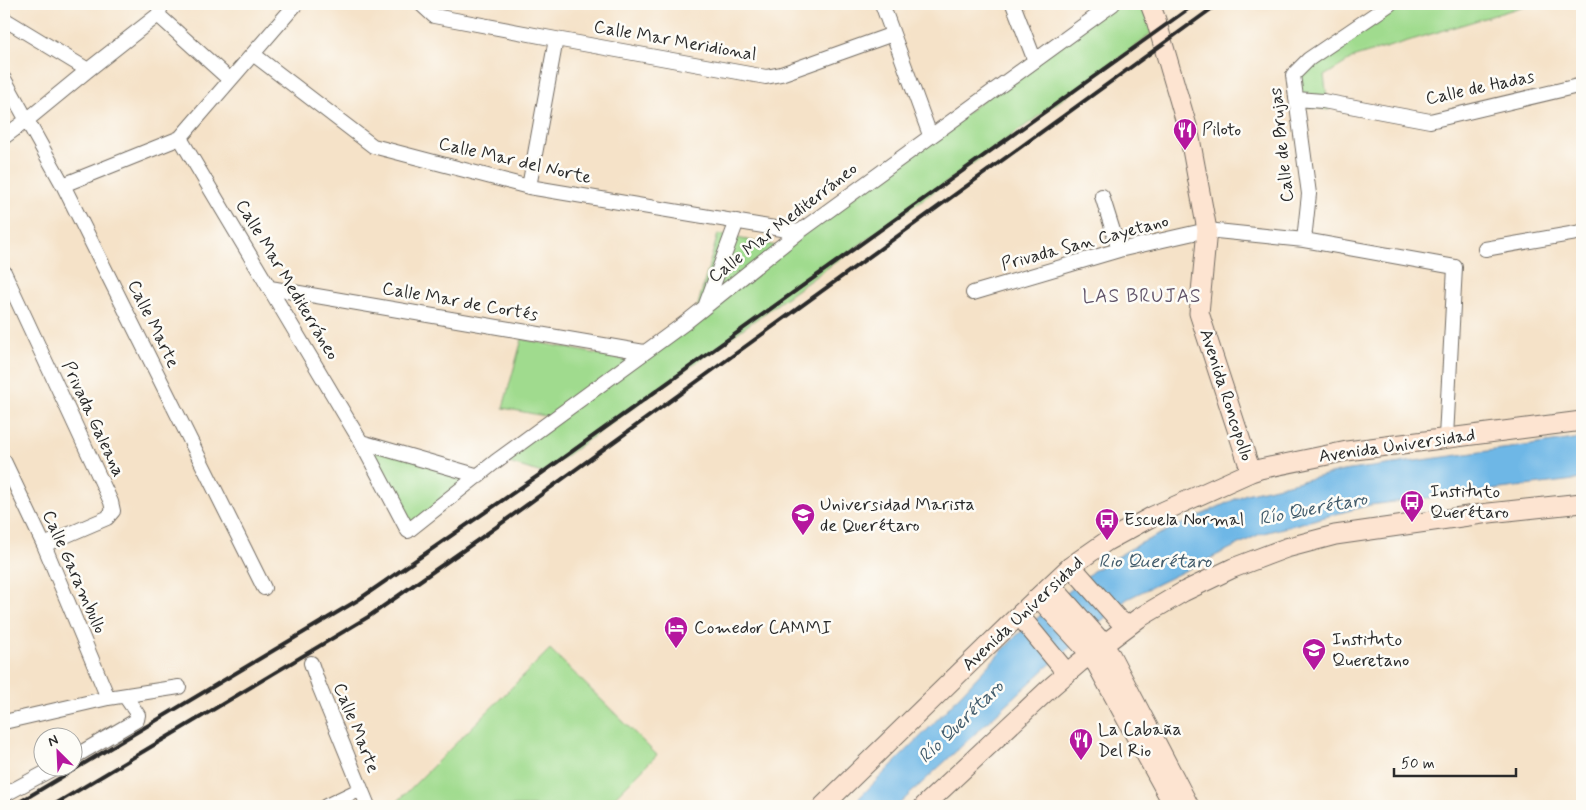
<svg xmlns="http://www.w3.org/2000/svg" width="1586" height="810" font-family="Mynerve,sans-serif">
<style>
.green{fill:#a0db8e;stroke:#66835c}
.water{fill:#6eb7e6;stroke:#4c7188}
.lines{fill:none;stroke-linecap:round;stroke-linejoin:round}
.street-casing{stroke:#726b62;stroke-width:16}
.secondary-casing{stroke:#726b62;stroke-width:21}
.street{stroke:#fff;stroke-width:14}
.secondary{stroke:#fde4d1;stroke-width:19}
.rail{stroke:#2b2b2b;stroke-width:4}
.labels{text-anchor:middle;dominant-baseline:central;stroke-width:5;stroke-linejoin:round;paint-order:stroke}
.street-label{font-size:18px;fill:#2b2b2b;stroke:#fdfcf7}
.poi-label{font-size:18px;fill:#2b2b2b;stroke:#fdfcf7;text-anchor:start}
.neighbourhood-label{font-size:19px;letter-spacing:1px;fill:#62556a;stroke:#fdfcf7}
.water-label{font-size:19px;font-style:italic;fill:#425c6c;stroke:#fdfcf7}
</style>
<rect width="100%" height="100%" fill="#fdfcf7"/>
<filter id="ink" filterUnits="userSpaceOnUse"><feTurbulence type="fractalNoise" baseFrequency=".02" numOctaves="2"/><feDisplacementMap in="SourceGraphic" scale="10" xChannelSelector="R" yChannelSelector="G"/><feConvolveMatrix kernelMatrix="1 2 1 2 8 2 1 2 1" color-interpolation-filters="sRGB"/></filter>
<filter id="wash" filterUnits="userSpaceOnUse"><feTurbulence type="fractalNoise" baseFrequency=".0096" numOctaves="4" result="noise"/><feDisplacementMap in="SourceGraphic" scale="20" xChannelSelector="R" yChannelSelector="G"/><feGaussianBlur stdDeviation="1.12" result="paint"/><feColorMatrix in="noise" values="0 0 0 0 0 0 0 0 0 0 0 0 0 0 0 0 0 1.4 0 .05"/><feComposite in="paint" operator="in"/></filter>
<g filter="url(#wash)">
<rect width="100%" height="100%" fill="#f5e2c8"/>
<path class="green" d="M1113 4H1150L1156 20 1150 34 1139 44 542 473 499 460 555 418 503 408 522 339 632 361Z
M1400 4H1531L1355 57 1324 76 1329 110 1301 106 1295 77Z
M718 234 776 246 697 308Z
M365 444 478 477 410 529Z
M550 649 657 755 606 806H396L394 805Z"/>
<path class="water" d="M1582 438V479L1370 505 1260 534 1127 599 1047 667 897 806H851L931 726 1016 636 1093 571 1137 545 1246 494 1343 471Z"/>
</g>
<g filter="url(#ink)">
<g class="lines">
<g class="street-casing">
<path id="street" d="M421 4 434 16 556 39 766 77 781 74 893 34
M882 4 930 135
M1013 4 1035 61
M158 15 230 80
M4 19 88 70
M253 54 373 146 529 187 799 232
M4 79 63 185 264 588
M1296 99 1323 101 1430 121 1582 85
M4 137 27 120 88 70 158 15 162 4
M180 138 361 442 408 531 495 462 685 323 799 232 1113 4
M63 185 180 138 296 4
M529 187 556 39
M1102 196 1119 250
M1304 240 1309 194 1293 75 1309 59 1390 4
M1485 249 1582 232
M4 272 111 502 113 511 107 518 44 545
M270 288 644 352
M973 293 1119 250 1207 230 1304 240 1455 267 1446 437
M705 307 737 221
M361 442 479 476
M4 461 44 545 108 698
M311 663 319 686 368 806
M4 722 108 698 179 687
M72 758 137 720 138 715 125 696
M4 795 54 768
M326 806 361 789"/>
</g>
<g class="secondary-casing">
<path id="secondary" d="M1150 4 1156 20 1189 133 1207 230 1199 313 1251 472
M1071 566 1118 619 1128 626
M1051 585 1099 639 1111 656 1189 806
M1038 597 1084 647 1097 665 1174 806
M1019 615 1061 666 1064 676
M823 806 1019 615 1071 566 1107 541 1153 516 1251 472 1260 469 1347 451 1582 421
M924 806 1050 688 1079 663 1139 618 1183 592 1233 568 1286 548 1335 535 1489 513 1582 503"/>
</g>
<use href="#street" class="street"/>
<use href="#secondary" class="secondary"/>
<path class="rail" d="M13 806 358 600 542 473 1195 4
M52 806 368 617 488 533 1218 4"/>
</g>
</g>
<defs>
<g id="restaurant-pin" transform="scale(1.25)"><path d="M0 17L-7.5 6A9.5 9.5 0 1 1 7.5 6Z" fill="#b5179e" stroke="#fdfcf7"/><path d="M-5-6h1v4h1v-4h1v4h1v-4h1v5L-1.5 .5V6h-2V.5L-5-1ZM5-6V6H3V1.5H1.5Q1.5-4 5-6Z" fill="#fff"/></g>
<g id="bus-pin" transform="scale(1.25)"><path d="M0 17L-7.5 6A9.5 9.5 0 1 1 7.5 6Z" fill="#b5179e" stroke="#fdfcf7"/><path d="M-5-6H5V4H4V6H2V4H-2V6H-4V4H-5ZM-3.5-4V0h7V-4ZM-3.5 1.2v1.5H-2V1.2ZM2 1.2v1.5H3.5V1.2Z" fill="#fff"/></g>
<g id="university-pin" transform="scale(1.25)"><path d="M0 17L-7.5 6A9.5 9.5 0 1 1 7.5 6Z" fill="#b5179e" stroke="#fdfcf7"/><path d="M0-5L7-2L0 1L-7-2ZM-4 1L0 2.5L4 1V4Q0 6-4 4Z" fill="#fff"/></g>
<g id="hotel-pin" transform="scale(1.25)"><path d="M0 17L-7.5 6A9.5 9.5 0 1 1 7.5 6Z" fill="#b5179e" stroke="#fdfcf7"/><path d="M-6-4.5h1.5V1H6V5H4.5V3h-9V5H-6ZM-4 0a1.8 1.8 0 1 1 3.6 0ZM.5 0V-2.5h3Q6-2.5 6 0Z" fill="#fff"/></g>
<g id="school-pin" transform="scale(1.25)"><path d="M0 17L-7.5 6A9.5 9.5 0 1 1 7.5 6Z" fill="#b5179e" stroke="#fdfcf7"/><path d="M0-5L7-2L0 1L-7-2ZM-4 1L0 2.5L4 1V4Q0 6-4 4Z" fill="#fff"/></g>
</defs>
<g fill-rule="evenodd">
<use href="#restaurant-pin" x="1185" y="130"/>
<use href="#bus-pin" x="1412" y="502"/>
<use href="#university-pin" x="803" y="515"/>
<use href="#bus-pin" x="1107" y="520"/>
<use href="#hotel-pin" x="676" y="628"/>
<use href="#school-pin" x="1314" y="650"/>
<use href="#restaurant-pin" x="1081" y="740"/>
</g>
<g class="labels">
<g class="street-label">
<text transform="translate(675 41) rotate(10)">Calle Mar Meridional</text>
<text transform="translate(1480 88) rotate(-12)">Calle de Hadas</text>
<text transform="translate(1282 145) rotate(-96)">Calle de Brujas</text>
<text transform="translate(515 161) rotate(13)">Calle Mar del Norte</text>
<text transform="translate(783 223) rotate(-38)">Calle Mar Mediterráneo</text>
<text transform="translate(1085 243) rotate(-15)">Privada San Cayetano</text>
<text transform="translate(287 280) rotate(59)">Calle Mar Mediterráneo</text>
<text transform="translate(460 302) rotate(10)">Calle Mar de Cortés</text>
<text transform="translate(153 324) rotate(64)">Calle Marte</text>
<text transform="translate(1226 395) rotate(72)">Avenida Roncopollo</text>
<text transform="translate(93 419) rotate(65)">Privada Galeana</text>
<text transform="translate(1397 446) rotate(-8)">Avenida Universidad</text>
<text transform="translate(74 572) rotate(66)">Calle Garambullo</text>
<text transform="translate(1023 614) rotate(-43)">Avenida Universidad</text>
<text transform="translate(356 728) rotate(68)">Calle Marte</text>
</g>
<g class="poi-label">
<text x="1202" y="130">Piloto</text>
<text x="1430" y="492">Instituto<tspan x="1430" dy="21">Querétaro</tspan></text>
<text x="820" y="505">Universidad Marista<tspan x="820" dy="21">de Querétaro</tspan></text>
<text x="1124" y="520">Escuela Normal</text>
<text x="694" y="628">Comedor CAMMI</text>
<text x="1332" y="640">Instituto<tspan x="1332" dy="21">Queretano</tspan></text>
<text x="1098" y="730">La Cabaña<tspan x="1098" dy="21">Del Rio</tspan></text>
</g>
<g class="neighbourhood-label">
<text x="1142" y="296">LAS BRUJAS</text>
</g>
<g class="water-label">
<text transform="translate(1313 509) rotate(-11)">Río Querétaro</text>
<text x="1155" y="561">Rio Querétaro</text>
<text transform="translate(961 722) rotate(-44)">Río Querétaro</text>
</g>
</g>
<rect width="1586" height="810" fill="none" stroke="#fdfcf7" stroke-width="20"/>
<g transform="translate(58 752) rotate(336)"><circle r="24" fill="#fdfcf7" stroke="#a9a8a5"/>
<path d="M0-4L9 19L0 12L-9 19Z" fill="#b5179e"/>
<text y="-8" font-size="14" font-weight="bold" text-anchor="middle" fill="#2b2b2b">N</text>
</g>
<path d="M1394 768v8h122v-8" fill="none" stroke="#2b2b2b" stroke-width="2.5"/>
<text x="1401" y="768" font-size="15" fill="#2b2b2b" stroke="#fdfcf7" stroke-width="4" paint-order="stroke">50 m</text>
</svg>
